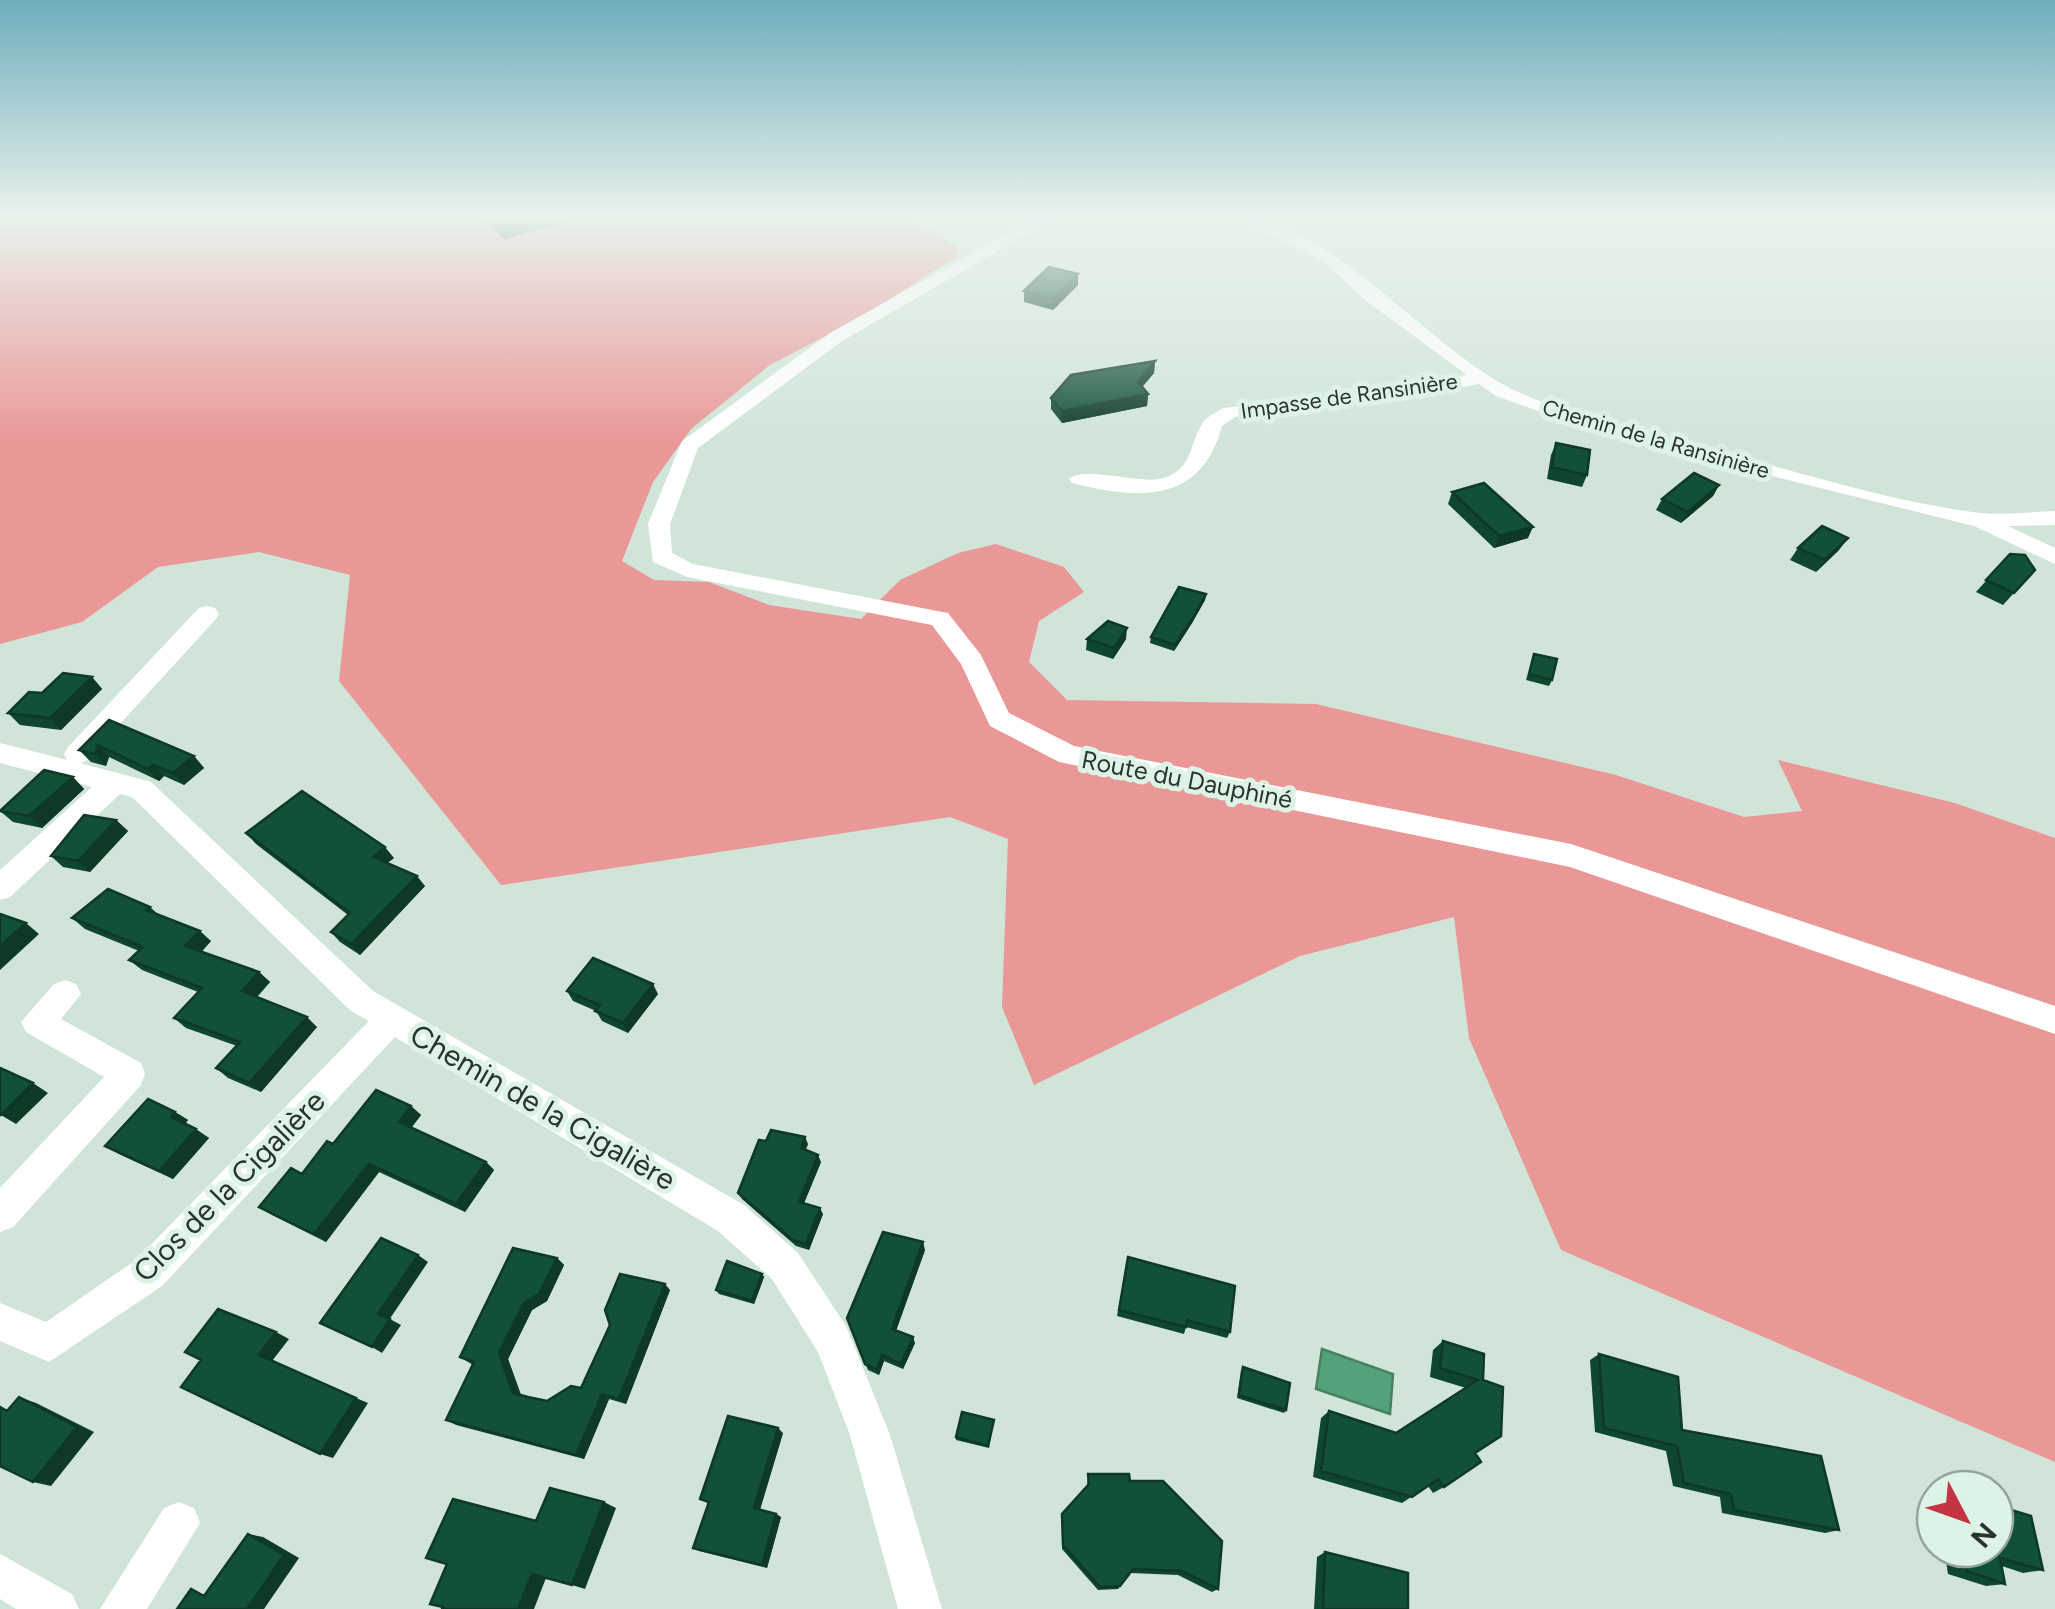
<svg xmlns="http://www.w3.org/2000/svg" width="2055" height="1609" font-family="Figtree,sans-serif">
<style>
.forest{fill:#ea9797}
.water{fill:#54a279;stroke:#488162;stroke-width:2.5}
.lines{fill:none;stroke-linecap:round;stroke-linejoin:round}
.minor{fill:#fff;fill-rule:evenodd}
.wall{fill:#0f462e}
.shaded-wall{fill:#0d3925}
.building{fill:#125135;stroke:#0d3925;stroke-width:2.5}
.labels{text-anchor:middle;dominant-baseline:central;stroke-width:10;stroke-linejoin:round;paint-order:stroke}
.far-street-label{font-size:22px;fill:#2b332e;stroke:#ddf3e5}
.street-label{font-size:25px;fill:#2b332e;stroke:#ddf3e5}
.near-street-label{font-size:30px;fill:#2b332e;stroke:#ddf3e5}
</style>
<rect width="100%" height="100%" fill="#d0e5d8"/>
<path class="forest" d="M0 219H916L958 248V256L856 320 770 365 691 429 653 482 622 561 654 580 709 582 769 605 861 619 900 580 958 553 996 544 1064 567 1084 592 1039 621 1029 662 1067 700 1316 704 1616 775 1744 817 1802 811 1778 760 1955 803 2055 838V1462L1561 1250 1469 1038 1454 917 1300 956 1034 1085 1002 1007 1008 839 950 817 501 885 339 681 350 575 259 552 158 567 82 622 0 644Z"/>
<path class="water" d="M1322 1349 1393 1374 1390 1414 1316 1389Z"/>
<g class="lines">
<path class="minor" d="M1034 219H1053L842 341 698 448 670 524 672 553 693 564 948 613 981 655 1009 713 1074 746 1571 844 2055 1006V1034L1570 867 1059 762 990 726 961 664 932 625 687 577 653 562 648 524 682 441 830 333Z
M1240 219C1325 217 1433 351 1512 389 1580 421 1657 436 1729 454 1809 475 1890 501 1972 512 1998 516 2028 512 2055 511V525L2008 526 2055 548V564L1974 526 1603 434 1496 396 1479 384 1381 402 1235 417 1222 426C1201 504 1139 500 1072 483L1069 479C1083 466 1136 483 1159 479 1194 472 1188 444 1204 421 1208 416 1217 412 1223 408L1381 390 1467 375 1365 300 1324 262Z
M207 606 215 608 219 614 215 620 86 761 80 763 151 782 373 991 744 1205 798 1253 846 1326 890 1435 942 1609H898L850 1435 818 1352 772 1279 718 1231 395 1037 162 1286 49 1362 0 1341V1303L46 1322 136 1260 369 1021 351 1011 132 797 120 794 10 897 0 900V870L92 787 0 763V743L67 760 64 754 68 747 199 608Z
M65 980 76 984 81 994 61 1019 141 1063 145 1074 141 1085 13 1227 0 1232V1188L104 1077 26 1032 21 1022 54 984Z
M179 1502 194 1508 200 1523 147 1609H100L164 1508Z
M0 1554 72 1594 79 1609H16L0 1599Z"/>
</g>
<path class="wall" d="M484 219H576L504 239Z
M1078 274V285L1053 310 1024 302V291Z
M1155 361 1154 373 1142 387 1148 394 1147 406 1062 423 1051 409V398Z
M1556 443 1587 475 1582 487 1547 479 1551 455Z
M1719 485 1713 496 1681 523 1656 510 1662 499Z
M1452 492 1528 538 1494 548 1448 504Z
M1798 548 1839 550 1816 572 1790 560Z
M2010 554 2035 570 2003 605 1976 592Z
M1206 594 1205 600 1192 623 1174 651 1150 643 1151 637Z
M1087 639H1126L1113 659 1086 650Z
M1534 654 1552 680 1549 686 1526 680Z
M92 677 102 689 61 730 20 725 8 713 42 693Z
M109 720 194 756 204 768 184 785 164 776 159 781 109 757 106 766 91 762 79 750Z
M73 777 84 789 42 828 13 822 0 811Z
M116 820 128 831 90 872 63 867 51 856Z
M246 833 394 858 387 863 425 886 360 955 340 942 331 932 348 915 256 844Z
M150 907 159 915 211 941 201 952 259 972 270 982 257 997 317 1027 261 1092 228 1078 216 1068 237 1046 186 1028 174 1018 198 992 142 970 129 960 139 951 85 929 72 918Z
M567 991 658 994 628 1033 602 1021 596 1011 573 1001Z
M411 1106 421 1115 411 1128 486 1162 494 1170 465 1212 379 1172 326 1242 272 1215 259 1207 302 1174 333 1144Z
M175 1112 188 1120 185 1124 209 1138 173 1179 119 1154 105 1146Z
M808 1144 805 1150 821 1162 804 1203 823 1214 809 1250 796 1246 742 1199 738 1193Z
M925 1250 896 1331 915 1343 903 1369 884 1361 879 1375 868 1370 847 1318Z
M1128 1257 1230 1332 1227 1338 1186 1327 1184 1334 1117 1316Z
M557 1258 564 1265 547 1301 532 1310 508 1359 521 1395 547 1401 581 1388 670 1290 626 1404 609 1399 584 1459 456 1425 446 1420 473 1365 460 1357Z
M762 1274 764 1277 754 1304 719 1294 716 1290Z
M1443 1341 1484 1354 1475 1453 1444 1487 1433 1493 1428 1486 1402 1503 1313 1477 1321 1418 1329 1411 1396 1433 1466 1388 1430 1377 1433 1350Z
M1599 1354 1682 1430 1839 1530 1825 1533 1722 1513 1720 1497 1673 1486 1666 1451 1595 1432 1590 1360Z
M1243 1367 1286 1410 1284 1413 1237 1398 1241 1370Z
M994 1420 989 1448 956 1440V1437Z
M783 1433 760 1510 776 1514 781 1517 767 1568 699 1551 693 1548 708 1503 700 1499Z
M1088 1474 1130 1481 1218 1589 1212 1592 1178 1575 1131 1573 1118 1589 1098 1590 1062 1549V1514L1087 1486Z
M1944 1549H1995L2043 1570 2023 1573 2002 1566 2005 1584 1986 1586 1948 1574Z
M1325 1552 1408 1609H1314L1317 1557Z"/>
<path class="shaded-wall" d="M543 219H576L504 239 501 231Z
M1078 274V285L1053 310V299Z
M1155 361 1154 373 1137 393 1138 382Z
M1148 394 1147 406 1062 423V411Z
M1719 485 1713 496 1681 523 1688 512Z
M1533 527 1528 538 1494 548 1499 536Z
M1848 538 1839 550 1816 572 1825 560Z
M1206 594 1205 600 1192 623 1174 651 1175 645Z
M1127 628 1126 639 1113 659 1114 648Z
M92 677 102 689 61 730 50 718Z
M98 745 109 757 106 766 95 754Z
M194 756 204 768 184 785 173 773Z
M153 765 164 776 159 781 148 769Z
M73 777 84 789 42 828 29 816Z
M116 820 128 831 90 872 78 861Z
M385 847 394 858 381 868 373 857Z
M417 876 425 886 360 955 351 944Z
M26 923 39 934 0 970V946Z
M200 931 211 941 197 957 185 946Z
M259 972 270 982 253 1001 242 991Z
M653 984 658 994 628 1033 623 1023Z
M307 1017 317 1027 261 1092 249 1083Z
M33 1083 48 1093 16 1124 1 1115Z
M411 1106 421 1115 409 1131 399 1122Z
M175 1112 188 1120 183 1126 171 1117Z
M196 1129 209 1138 173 1179 159 1171Z
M805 1137 808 1144 804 1155 801 1148Z
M818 1155 821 1162 802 1208 799 1202Z
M486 1162 494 1170 465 1212 456 1204Z
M369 1164 379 1172 326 1242 314 1234Z
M820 1208 823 1214 809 1250 806 1244Z
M923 1242 925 1250 894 1336 892 1329Z
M418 1255 428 1262 389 1320 378 1314Z
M557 1258 564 1265 547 1301 532 1310 508 1359 522 1398 513 1393 499 1353 524 1303Z
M762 1274 764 1277 754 1304 752 1301Z
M665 1284 670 1290 626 1404 619 1399Z
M390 1319 401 1325 382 1353 372 1347Z
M276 1332 289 1339 272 1361 259 1355Z
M913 1337 915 1343 903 1369 901 1364Z
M882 1355 884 1361 879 1375 877 1370Z
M602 1394 609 1399 584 1459 576 1455Z
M19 1397 36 1403 94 1432 51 1486 33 1482Z
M356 1398 368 1403 333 1458 320 1454Z
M778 1428 783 1433 759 1512 754 1508Z
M604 1502 616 1508 585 1589 572 1585Z
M776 1514 781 1517 767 1568 762 1565Z
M248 1534 263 1537 299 1558 264 1609H247Z
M532 1574 546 1578 534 1609H518Z"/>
<path class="building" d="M490 219H543L501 231Z
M1049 267 1078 274 1053 299 1024 291Z
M1155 361 1138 382 1148 394 1062 411 1051 398 1071 375Z
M1556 443 1590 450 1587 475 1552 467Z
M1694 473 1719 485 1688 512 1662 499Z
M1484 483 1533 527 1499 536 1452 492Z
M1822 526 1848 538 1825 560 1798 548Z
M2010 554 2025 555 2035 570 2014 593 1986 580Z
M1179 587 1206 594 1193 618 1175 645 1151 637Z
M1108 621 1127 628 1114 648 1087 639Z
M1534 654 1557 659 1552 680 1529 674Z
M63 673 92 677 50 718 8 713 29 692 42 693Z
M109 720 194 756 173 773 153 765 148 769 98 745 95 754 79 750Z
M44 770 73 777 29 816 0 811Z
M302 791 385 847 373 857 417 876 351 944 331 932 350 913 246 833Z
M84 815 116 820 78 861 51 856Z
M108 889 150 907 146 910 200 931 185 946 259 972 242 991 307 1017 249 1083 216 1068 240 1042 174 1018 202 988 129 960 143 947 72 918Z
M0 914 26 923 0 946Z
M593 958 653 984 623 1023 595 1011 600 1005 567 991Z
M0 1068 33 1083 1 1115H0Z
M376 1090 411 1106 399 1122 486 1162 456 1204 369 1164 314 1234 259 1207 291 1168 302 1174 327 1141 333 1144Z
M148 1099 175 1112 171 1117 196 1129 159 1171 105 1146Z
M771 1130 805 1137 801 1148 818 1155 799 1202 820 1208 806 1244 793 1240 738 1193 759 1140 766 1141Z
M883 1232 923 1242 892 1329 913 1337 901 1364 882 1355 877 1370 865 1364 847 1318Z
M381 1238 418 1255 378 1314 390 1319 372 1347 320 1323Z
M513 1248 557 1258 539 1294 524 1303 499 1353 513 1393 528 1397 547 1401 571 1386 581 1388 610 1325 605 1310 620 1274 665 1284 619 1399 602 1394 576 1455 446 1420 474 1362 460 1357Z
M1128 1257 1235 1286 1230 1332 1187 1320 1186 1327 1119 1310Z
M727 1261 762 1274 752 1301 716 1290Z
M218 1309 276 1332 259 1355 356 1398 320 1454 181 1387 201 1360 185 1352Z
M1443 1341 1484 1354 1483 1380 1503 1387 1501 1436 1475 1453 1481 1462 1444 1487 1438 1479 1412 1497 1321 1471 1329 1411 1396 1433 1478 1380 1440 1368Z
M1599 1354 1678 1377 1682 1430 1821 1456 1839 1530 1734 1510 1731 1494 1684 1483 1677 1446 1604 1428Z
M1243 1367 1290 1383 1286 1410 1239 1395Z
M19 1397 77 1427 33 1482 0 1466V1407L7 1411Z
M962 1412 994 1420 988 1446 956 1437Z
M728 1416 778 1428 754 1508 776 1514 762 1565 693 1548 709 1502 700 1499Z
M1088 1474H1129L1130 1481H1163L1222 1541 1218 1589 1182 1571 1133 1569 1120 1586 1100 1587 1063 1545 1062 1514 1089 1484Z
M550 1488 604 1502 572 1585 532 1574 518 1609H442L443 1607 430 1604 447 1564 426 1558 453 1499 536 1521Z
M1995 1505 2031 1516 2043 1570 2000 1558 2005 1584 1967 1571 1963 1549H1995Z
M248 1534 284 1555 247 1609H177L191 1589 204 1596Z
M1325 1552 1408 1573V1609H1323Z"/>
<linearGradient id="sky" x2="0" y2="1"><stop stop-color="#6dadbc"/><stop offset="0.49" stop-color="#eaf3ed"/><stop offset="1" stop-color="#eaf3ed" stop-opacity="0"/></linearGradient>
<rect width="2055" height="444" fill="url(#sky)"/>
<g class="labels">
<g class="far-street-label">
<text transform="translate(1349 396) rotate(-8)">Impasse de Ransinière</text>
<text transform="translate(1656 439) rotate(16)">Chemin de la Ransinière</text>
</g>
<g class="street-label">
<text transform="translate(1187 779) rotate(11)">Route du Dauphiné</text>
</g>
<g class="near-street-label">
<text transform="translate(543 1107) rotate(30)">Chemin de la Cigalière</text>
<text transform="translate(229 1186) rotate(-45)">Clos de la Cigalière</text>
</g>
</g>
<g transform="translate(1965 1519) rotate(131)"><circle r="48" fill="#ddf3e5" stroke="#96a69c" stroke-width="2.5"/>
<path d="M0-8L18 38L0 25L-18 38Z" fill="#c43444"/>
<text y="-15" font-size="28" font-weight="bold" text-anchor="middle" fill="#2b332e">N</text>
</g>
</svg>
